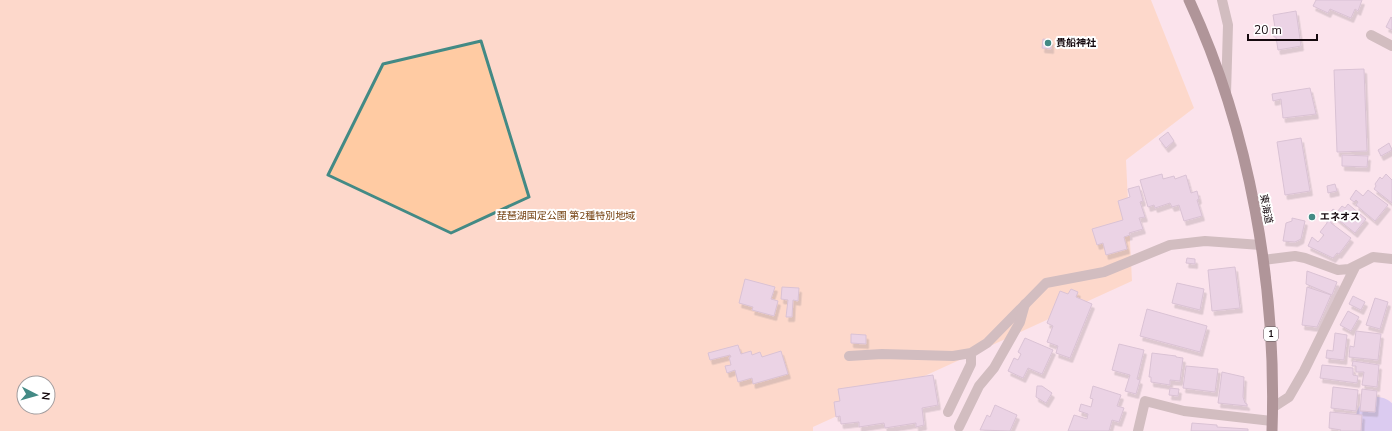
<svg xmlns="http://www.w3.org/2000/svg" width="1392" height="431" font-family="'Nunito Sans','Noto Sans JP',sans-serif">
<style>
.green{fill:#ffcba3;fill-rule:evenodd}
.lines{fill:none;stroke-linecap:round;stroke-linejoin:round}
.river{stroke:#b4aef4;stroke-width:42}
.building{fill:#d7bfdc;stroke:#b199b6;filter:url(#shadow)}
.service{stroke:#a08e8b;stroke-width:10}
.minor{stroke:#a08e8b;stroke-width:10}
.tertiary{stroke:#a08e8b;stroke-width:10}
.trunk{stroke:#543633;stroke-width:11}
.marked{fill:none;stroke:#438a85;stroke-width:3;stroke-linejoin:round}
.poi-dot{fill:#438a85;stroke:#fff;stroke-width:1.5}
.labels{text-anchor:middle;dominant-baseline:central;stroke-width:4;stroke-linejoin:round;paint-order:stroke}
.shield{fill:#fff;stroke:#5b5356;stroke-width:1}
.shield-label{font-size:9px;font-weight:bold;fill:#15090e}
.poi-label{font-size:10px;font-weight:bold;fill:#15090e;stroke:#fff;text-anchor:start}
.street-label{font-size:10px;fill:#15090e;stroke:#fff}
.park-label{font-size:10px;fill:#744110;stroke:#fff}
</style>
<defs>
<filter id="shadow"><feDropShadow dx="2.5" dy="4.5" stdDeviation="0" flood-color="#0004"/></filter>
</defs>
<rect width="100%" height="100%" fill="#fbe3ec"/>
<path class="green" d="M0 0H1151L1194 108 1126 160 1132 281 813 427V431H0ZM24 383H48V407H24Z"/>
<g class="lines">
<path class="river" d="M1375 431 1377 418"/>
</g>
<path class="building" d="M1316 0H1362L1358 11 1355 9 1351 18 1330 9 1328 13 1313 6Z
M1296 11 1301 46 1278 50 1276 37H1274L1273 29 1275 28 1273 15Z
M1391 17 1392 18V30L1386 27Z
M1043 39 1051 40V49L1042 48Z
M1364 69 1367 151 1337 152 1334 70Z
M1310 88 1316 114 1283 118 1281 99 1273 101 1272 94Z
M1168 132 1174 141 1166 148 1159 139Z
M1301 138 1310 191 1285 195 1277 142Z
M1389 143 1392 150 1381 156 1378 150Z
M1342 155 1368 156 1367 167 1342 166Z
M1162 174 1163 179 1174 176 1175 179 1186 175 1191 193 1197 191 1199 199 1197 200 1202 216 1184 221 1179 205 1172 207 1170 203 1155 208 1154 205 1148 207 1140 180Z
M1386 174 1392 180V203L1374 189 1376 186 1375 184 1380 177 1382 179Z
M1335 184 1337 191 1328 193 1327 186Z
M1139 186 1143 201 1140 202 1145 217 1139 218 1143 229 1129 233 1130 235 1124 237 1127 249 1106 255 1103 243 1097 245 1092 229 1123 220 1118 201 1130 197 1128 189Z
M1356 190 1363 196 1368 190 1388 205 1375 221 1356 205 1358 202 1356 200 1354 202 1350 199Z
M1348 204 1366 219 1355 233 1330 213 1333 209 1337 212 1342 206 1345 208Z
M1327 217 1331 219V223L1351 238 1339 254 1337 253 1333 258 1308 246 1312 237 1318 242 1324 235 1320 232 1327 223Z
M1292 218 1305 221 1301 239 1295 242 1283 241 1286 223 1292 221Z
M1187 258 1195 259V264L1186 263Z
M1235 267 1240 308 1212 311 1208 270Z
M1307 271 1337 282 1332 295 1306 284Z
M745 279 775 287 771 299 778 301 774 316 752 310 753 307 739 303Z
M1177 283 1204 289 1200 310 1172 303Z
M782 287 799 288 798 301 793 300 792 317H786L788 300 781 299Z
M1307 287 1331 295 1317 327 1302 325Z
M1071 289 1078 292 1076 297 1092 304 1070 358 1056 353 1058 346 1047 342 1053 326 1047 323 1060 291 1068 294Z
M1353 296 1365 302 1361 310 1349 304Z
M1375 298 1388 302 1380 329 1366 325Z
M1147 309 1207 326 1200 352 1140 336Z
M1348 311 1359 317 1351 331 1340 325Z
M1356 331 1381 334 1378 360 1349 357 1350 346 1354 347Z
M1335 333 1347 335 1344 360 1326 358 1327 350 1333 351Z
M851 334 866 335V344L851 343Z
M1025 338 1053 350 1042 374 1028 368 1023 378 1008 371 1014 358 1018 360 1021 354 1018 352Z
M1119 344 1144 350 1137 379 1140 380 1136 394 1125 391 1130 375 1112 370Z
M738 345 741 354 751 351 752 355 760 352 762 357 781 351 788 374 753 384 752 378 738 382 735 370 727 373 725 366 731 365 729 357H731L730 355 710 360 708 353Z
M1152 353 1176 356V357L1183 358 1180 381 1170 380V385L1151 382V377H1149Z
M1353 361 1379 365 1377 387 1362 385 1364 372H1356V366H1352Z
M1322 365 1353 368V375L1358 376 1357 383 1320 378Z
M1186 366 1218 369 1215 392 1183 388Z
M1222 372 1244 377 1243 397 1245 403 1247 404V406L1218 403Z
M933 375 938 405 922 408 924 425 916 427V423L885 428 884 423 859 427V422L841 424 840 416 836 417 834 402 840 401 838 389Z
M1037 386H1042L1052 393 1046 403 1036 397Z
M1093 386 1121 395 1117 406 1124 408 1119 422 1112 420 1109 431H1068L1074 415 1087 419 1088 414 1079 411 1081 404 1091 407 1093 399 1090 398Z
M1333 387 1358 390 1356 411 1331 408Z
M1170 388 1179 389 1178 396 1169 395Z
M1362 389 1377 391 1375 412 1360 411Z
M995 405 1017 415 1010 431 980 430 987 415 990 417Z
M1330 412 1362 415 1361 431H1340L1341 430 1329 428Z
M1192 423 1217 425V427L1248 429V431H1191Z"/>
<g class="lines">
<path class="service" d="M849 356 882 354 953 356 971 353 987 343 1046 283 1104 272 1170 245 1205 241 1261 245
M948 412 971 364V353"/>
<path class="minor" d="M1371 35 1392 46
M1263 260 1295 256 1305 258 1338 270 1349 269 1373 257 1392 259
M1272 408 1289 397 1304 371 1355 267
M959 427 979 386 994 368 1020 322 1025 304
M1138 431 1145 401 1184 411 1272 421"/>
<path class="tertiary" d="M1222 0 1228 25 1226 94"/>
<path class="trunk" d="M1189 0C1250 131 1277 287 1272 431"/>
</g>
<path d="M0 0H1392V431H0ZM481 41 529 197 451 233 328 175 383 64Z" fill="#fbe3ec" fill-opacity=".55" fill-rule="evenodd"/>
<path class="marked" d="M481 41 529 197 451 233 328 175 383 64Z"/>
<g class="poi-dot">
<circle cx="1048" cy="43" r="4"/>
<circle cx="1312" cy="217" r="4"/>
</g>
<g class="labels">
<rect class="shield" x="1264" y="327" width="14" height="14" rx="3"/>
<g class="shield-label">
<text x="1271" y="334">1</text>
</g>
<g class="poi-label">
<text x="1056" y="43">貴船神社</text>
<text x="1320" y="217">エネオス</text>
</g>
<g class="street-label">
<text transform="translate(1266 209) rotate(79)">東海道</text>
</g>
<g class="park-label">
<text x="566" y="216">琵琶湖国定公園 第2種特別地域</text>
</g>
</g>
<g transform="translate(36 395) rotate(96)"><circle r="19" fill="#ffffff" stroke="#a19d9f"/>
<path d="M0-3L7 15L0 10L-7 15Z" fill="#438a85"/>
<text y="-6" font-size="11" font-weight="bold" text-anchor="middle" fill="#15090e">N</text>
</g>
<path d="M1248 34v6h69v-6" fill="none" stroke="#15090e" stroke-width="2"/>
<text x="1254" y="34" font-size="12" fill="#15090e" stroke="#ffffff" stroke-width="3" paint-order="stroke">20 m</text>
</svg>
